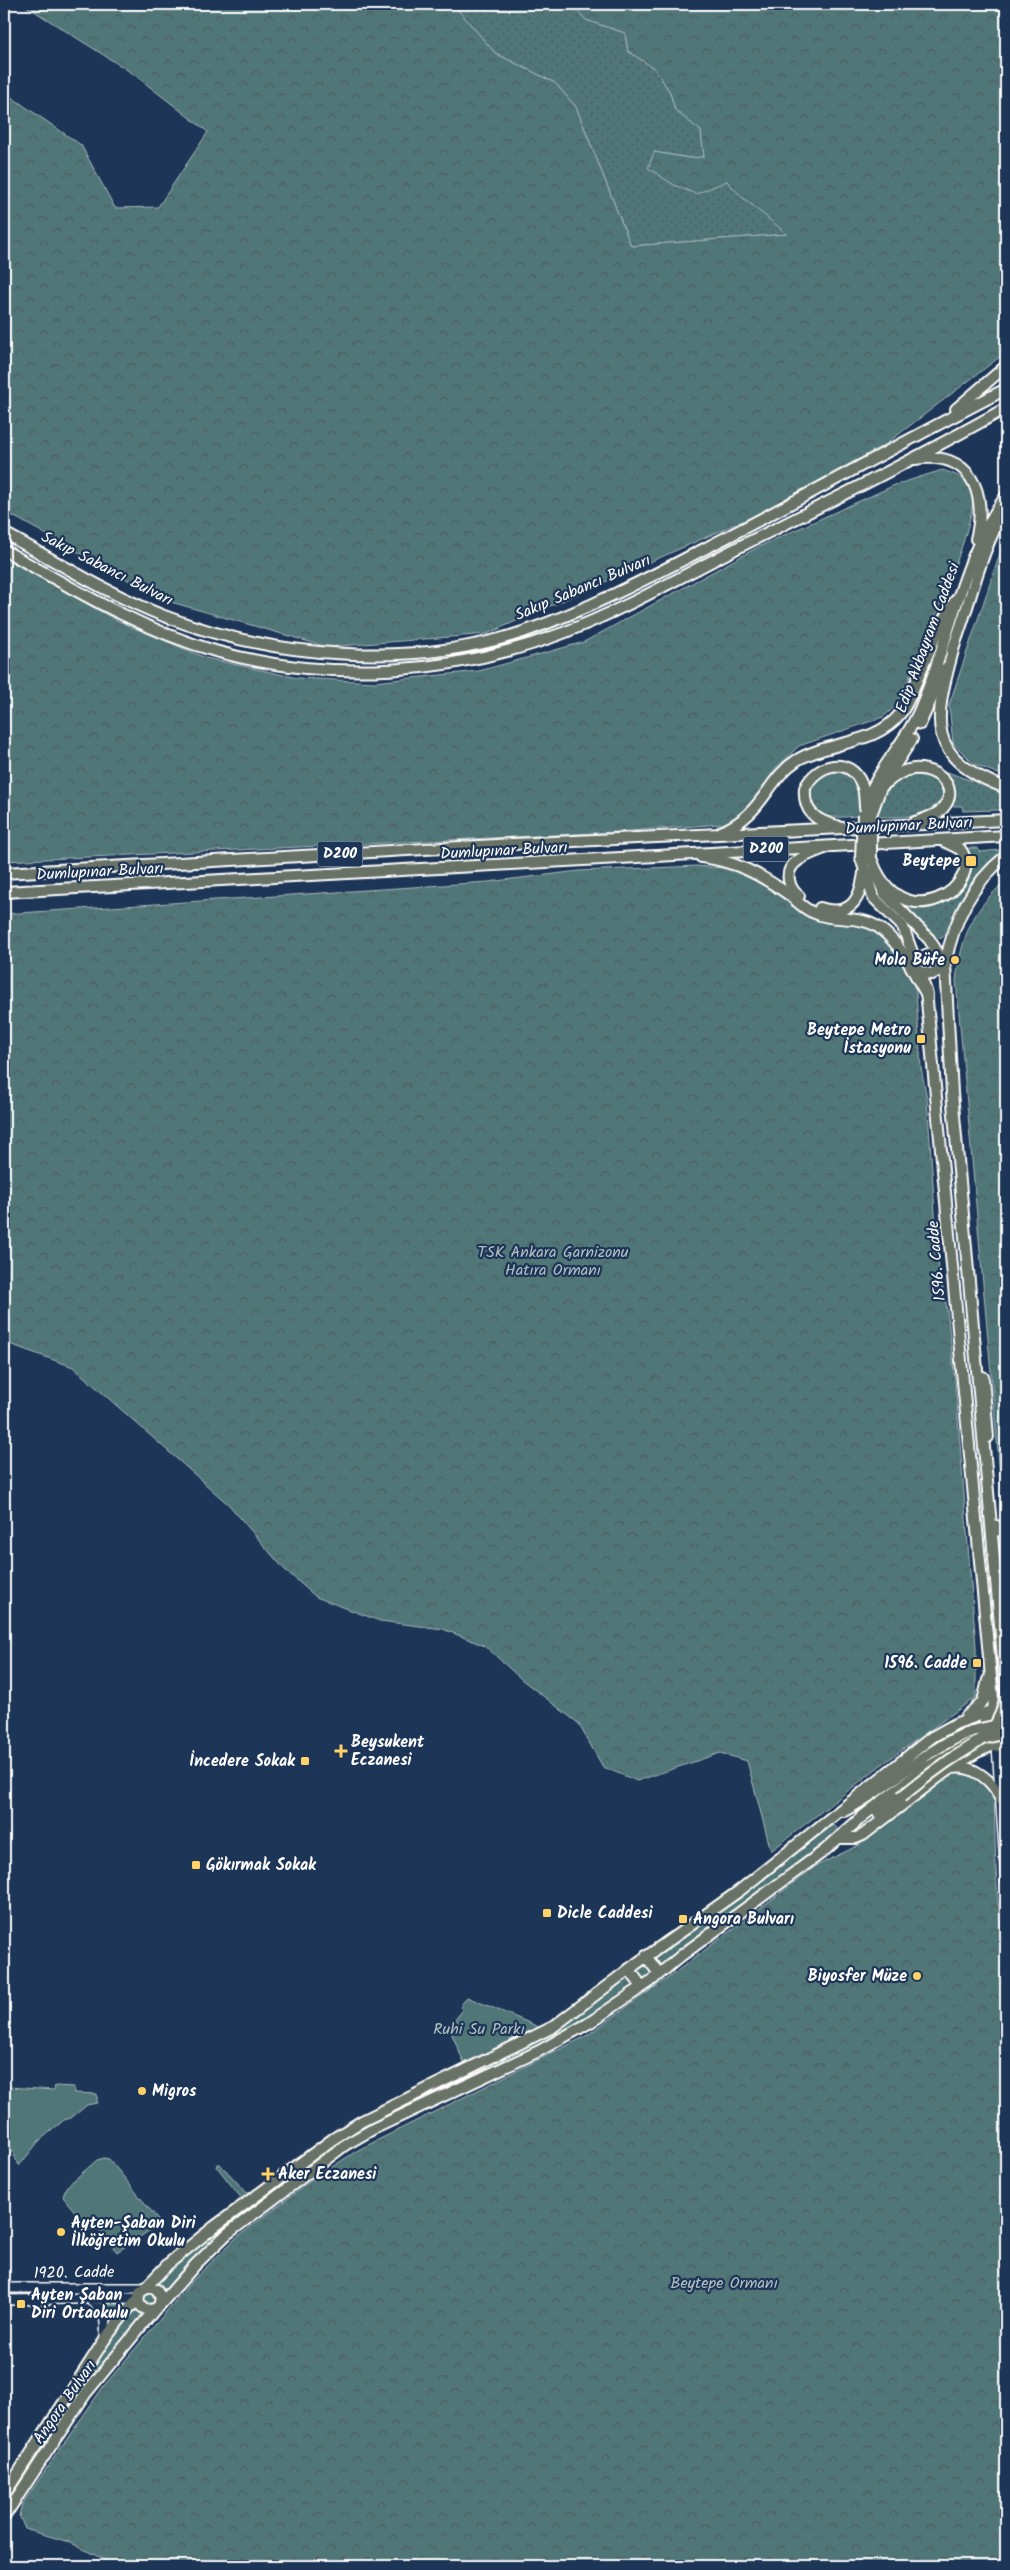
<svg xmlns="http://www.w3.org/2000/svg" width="1010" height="2570" font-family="Kalam,sans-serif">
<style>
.grass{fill:url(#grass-dots);stroke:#a8babc}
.forest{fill:url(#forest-crowns);stroke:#a8babc}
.green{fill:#517678;stroke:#a8babc}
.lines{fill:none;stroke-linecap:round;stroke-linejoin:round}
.secondary-casing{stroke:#fff;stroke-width:12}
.primary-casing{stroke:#fff;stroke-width:14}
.trunk-casing{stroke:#fff;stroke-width:14}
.secondary{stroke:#1d3557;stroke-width:9}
.primary{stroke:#697266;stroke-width:10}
.trunk{stroke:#697266;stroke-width:10}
.primary-bridge-casing{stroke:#fff;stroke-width:14;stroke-linecap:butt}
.primary-bridge{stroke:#697266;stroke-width:10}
.poi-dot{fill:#ffd166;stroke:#1d3557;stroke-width:2}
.labels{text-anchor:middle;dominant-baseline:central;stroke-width:4.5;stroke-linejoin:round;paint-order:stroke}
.shield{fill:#1d3557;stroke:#bbc2cd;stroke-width:1}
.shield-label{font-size:15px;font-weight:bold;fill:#fff}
.street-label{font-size:16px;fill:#fff;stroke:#1d3557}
.poi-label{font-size:16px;font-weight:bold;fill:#fff;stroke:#1d3557;text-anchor:start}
.park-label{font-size:16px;fill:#b1c1c2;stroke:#1d3557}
</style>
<defs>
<pattern id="grass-dots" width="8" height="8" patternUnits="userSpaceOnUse" patternTransform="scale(1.25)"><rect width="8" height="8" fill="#517678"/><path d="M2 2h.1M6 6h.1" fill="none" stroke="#4e5d5e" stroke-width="1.8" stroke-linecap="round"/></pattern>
<pattern id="forest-crowns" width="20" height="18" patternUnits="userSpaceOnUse" patternTransform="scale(1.25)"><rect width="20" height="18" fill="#517678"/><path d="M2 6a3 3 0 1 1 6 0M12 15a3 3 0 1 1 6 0" fill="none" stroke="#4e5d5e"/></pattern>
</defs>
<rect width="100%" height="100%" fill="#1d3557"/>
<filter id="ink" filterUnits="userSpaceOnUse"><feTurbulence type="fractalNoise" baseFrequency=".02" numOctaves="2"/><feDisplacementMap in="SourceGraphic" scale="10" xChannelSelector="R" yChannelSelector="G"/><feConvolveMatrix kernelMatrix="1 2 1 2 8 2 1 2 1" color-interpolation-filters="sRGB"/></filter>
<g filter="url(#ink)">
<path class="grass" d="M453 4H571L586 20 625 33 628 51 655 69 670 92 675 110 701 131 704 157 689 158 654 152 727 181 741 196 788 234 631 246 576 107 555 83 495 53Z
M947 772 1006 793V812L998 810 963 811 962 806H950L953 791Z
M912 775C928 775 941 779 943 796 937 822 895 816 874 817 881 793 887 783 912 775Z
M961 848H978L979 852 1001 850V853L968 889 946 933 942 938 936 939 900 902 923 904 961 883Z
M834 1825 839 1831 660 1967 653 1957Z
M638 1972a6 6 0 1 1 12 0a6 6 0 1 1-12 0Z"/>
<path class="forest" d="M23 4H453L495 53 555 83 576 107 631 246 787 234 741 196 727 181 696 194 674 185 648 168 654 152 689 158 704 157 701 131 675 110 670 92 655 69 628 51 625 33 586 20 571 4H1006V348L1001 356 886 444 754 516 487 634 327 647 164 600 4 511V92L81 145 115 208 158 207 208 132 132 73Z
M942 470C954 474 966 477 972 491 982 518 912 670 898 704L883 717 799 746 775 769 756 798 739 818 722 824 617 832 4 861V558L118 621 206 658 297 678 374 682 479 671 584 642 760 546 895 485Z
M1006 536V777L974 764 953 743 949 705Z
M828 770C860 772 860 789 859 816 839 817 824 821 809 805V786Z
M697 866 748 870 815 916 833 923 863 924 889 938 912 976 916 992 921 1068 927 1098 939 1271 947 1309 955 1380 976 1647V1697L881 1765 771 1851 747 1761 720 1753 637 1781 603 1767 578 1723 521 1679 485 1646 443 1629 380 1621 316 1597 284 1569 229 1505 73 1367 4 1342V914L488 882 579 871Z
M1006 881V1542L956 980C962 937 971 910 1006 881Z
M954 1772 969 1773 994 1792C995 1819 995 1927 1006 1943V2566H106L105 2560 69 2542 25 2529 19 2515 22 2504 103 2387 192 2281 236 2238 309 2182 358 2150 586 2036 672 1975 816 1866 859 1845 899 1811Z
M626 1977 634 1986 571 2029 375 2123 222 2232 189 2264 167 2291 157 2282 197 2246 348 2135 558 2030Z
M218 2164H220L248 2194 242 2199 217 2167Z
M134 2290 129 2297H43V2292Z
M144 2299a6 6 0 1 1 12 0a6 6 0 1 1-12 0Z
M99 2302 124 2303 108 2323Z
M135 2306 145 2315 77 2398 4 2509V2503L109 2341Z"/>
<path class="green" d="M467 1997 539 2027 464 2063 449 2027 462 2011 461 2005Z
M4 2081 8 2082V2087L54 2090 55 2086 74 2087V2093L97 2094V2103L87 2105 71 2118 64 2120 39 2141 19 2166 9 2144 4 2142Z
M104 2158 109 2159 161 2223 117 2252 96 2226 90 2230 63 2197 66 2187 97 2160Z"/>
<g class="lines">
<g class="secondary-casing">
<path id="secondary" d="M997 1746 1006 1880
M4 2288H145
M4 2300 138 2298
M91 2300C106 2311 106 2322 105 2339"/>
</g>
<g class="primary-casing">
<path id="primary" d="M956 409 1006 366
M915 459C971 450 988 493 976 539
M4 533C56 561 108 594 164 616 273 658 411 669 523 632 596 607 663 570 731 535 823 487 914 436 1006 389
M4 550C72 588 139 629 215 651 330 683 452 675 563 633 626 609 685 574 745 544 833 500 921 456 1006 408
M952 651C971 603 979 552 1006 508
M920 724 945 669
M865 807C876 769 908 741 922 704 951 636 962 557 1006 496
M871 815 881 787 912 739
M861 858 873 897 903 927 926 991 994 1709
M874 871 885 894 929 939 945 964 952 1093 992 1536
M918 963 922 957 936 950
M921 972 932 974 945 967
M983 1377 988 1437
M997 1526 1006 1625
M991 1711 985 1720 986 1737 994 1745 1006 1747
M966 1717 983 1701 988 1680
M953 1768C973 1764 993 1781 1000 1798
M844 1811C890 1788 924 1749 972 1731
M879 1814 901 1797
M841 1838H856L863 1835 945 1772 977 1752 994 1745
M646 1956 659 1974
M629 1969 642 1987
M146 2287 168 2264 214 2227 333 2139 362 2121 553 2027 636 1964 739 1891 932 1737 957 1723 991 1711
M159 2306 161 2298 157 2290 149 2287 140 2292 138 2300C141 2310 151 2313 159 2306L196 2264 227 2234 345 2145 373 2129 539 2051 589 2023 651 1981 682 1955 824 1851 863 1816 924 1769 971 1743
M4 2495 105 2339 128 2309 138 2300
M4 2517 86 2393 156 2308"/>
</g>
<g class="trunk-casing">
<path id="trunk" d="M955 643C935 717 921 757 1006 788
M881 787C889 781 898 772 908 770 930 763 963 785 943 808 937 816 924 819 915 822
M837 826C815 821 803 811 805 788 817 763 850 755 862 785 865 791 864 799 865 805
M721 832C764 814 766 780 797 760 829 741 876 745 900 714 908 704 912 691 917 680 929 652 940 619 960 595
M701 857C735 861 760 874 788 894 796 900 803 908 812 912 835 923 861 913 882 930 904 948 912 971 927 995
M871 858C901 944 988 884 960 849L942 840
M4 873 513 844 1006 820
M4 892C338 876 672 855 1006 836
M799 896C793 892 790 887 789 880 785 860 813 853 827 847
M820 908C850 917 860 901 864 873
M945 964C954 920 971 884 1006 856"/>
</g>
<use href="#secondary" class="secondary"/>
<use href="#primary" class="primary"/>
<use href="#trunk" class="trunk"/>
<g class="primary-bridge-casing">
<path id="primary-bridge" d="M871 815V858
M861 858 863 815
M972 1731 1006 1723
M986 1738 1006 1733
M901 1797C916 1785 931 1773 947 1762 979 1740 1000 1736 1006 1692L992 1536"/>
</g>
<use href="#primary-bridge" class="primary-bridge"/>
</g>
</g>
<g class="poi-dot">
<rect x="965" y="855" width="12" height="12" rx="2.5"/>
<circle cx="955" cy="960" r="5"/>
<rect x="916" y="1034" width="10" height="10" rx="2.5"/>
<rect x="972" y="1658" width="10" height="10" rx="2.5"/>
<path d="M338.5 1743.5h5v5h5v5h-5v5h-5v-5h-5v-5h5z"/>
<rect x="300" y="1756" width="10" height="10" rx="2.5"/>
<rect x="191" y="1860" width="10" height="10" rx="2.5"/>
<rect x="542" y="1908" width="10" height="10" rx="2.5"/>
<rect x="678" y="1914" width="10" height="10" rx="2.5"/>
<circle cx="917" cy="1976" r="5"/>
<circle cx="142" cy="2091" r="5"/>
<path d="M265.5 2166.5h5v5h5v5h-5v5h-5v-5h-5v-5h5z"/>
<circle cx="61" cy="2232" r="5"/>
<rect x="16" y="2299" width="10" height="10" rx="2.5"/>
</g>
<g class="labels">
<g class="shield">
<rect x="743.5" y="836.5" width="45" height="25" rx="4"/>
<rect x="317.5" y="841.5" width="45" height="25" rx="4"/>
</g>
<g class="shield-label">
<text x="766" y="849">D200</text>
<text x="340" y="854">D200</text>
</g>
<g class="street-label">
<text transform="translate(107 569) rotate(27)">Sakıp Sabancı Bulvarı</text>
<text transform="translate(583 588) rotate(-23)">Sakıp Sabancı Bulvarı</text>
<text transform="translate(928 638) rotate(-70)">Edip Akbayram Caddesi</text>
<text transform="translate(909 826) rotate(-3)">Dumlupınar Bulvarı</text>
<text transform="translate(504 851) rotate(-3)">Dumlupınar Bulvarı</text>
<text transform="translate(100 872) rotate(-3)">Dumlupınar Bulvarı</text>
<text transform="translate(937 1261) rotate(-95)">1596. Cadde</text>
<text transform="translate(74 2273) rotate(-1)">1920. Cadde</text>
<text transform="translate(65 2402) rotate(-55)">Angora Bulvarı</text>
</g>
<g class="poi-label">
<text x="960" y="861" text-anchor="end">Beytepe</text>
<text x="945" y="960" text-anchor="end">Mola Büfe</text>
<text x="911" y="1030" text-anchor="end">Beytepe Metro<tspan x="911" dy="18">İstasyonu</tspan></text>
<text x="967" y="1663" text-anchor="end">1596. Cadde</text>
<text x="351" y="1742">Beysukent<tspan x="351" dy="18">Eczanesi</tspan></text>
<text x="295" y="1761" text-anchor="end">İncedere Sokak</text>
<text x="206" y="1865">Gökırmak Sokak</text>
<text x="557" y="1913">Dicle Caddesi</text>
<text x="693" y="1919">Angora Bulvarı</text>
<text x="907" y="1976" text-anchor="end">Biyosfer Müze</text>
<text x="152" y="2091">Migros</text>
<text x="278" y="2174">Aker Eczanesi</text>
<text x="71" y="2223">Ayten-Şaban Diri<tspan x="71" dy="18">İlköğretim Okulu</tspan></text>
<text x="31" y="2295">Ayten Şaban<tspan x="31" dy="18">Diri Ortaokulu</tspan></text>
</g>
<g class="park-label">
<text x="553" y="1252">TSK Ankara Garnizonu<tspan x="553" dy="18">Hatıra Ormanı</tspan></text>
<text x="479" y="2029">Ruhi Su Parkı</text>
<text x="724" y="2283">Beytepe Ormanı</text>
</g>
</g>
<rect width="1010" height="2570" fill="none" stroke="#1d3557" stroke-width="20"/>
<rect x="10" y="10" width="990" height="2550" fill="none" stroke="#fff" stroke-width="2" filter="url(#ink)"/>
</svg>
